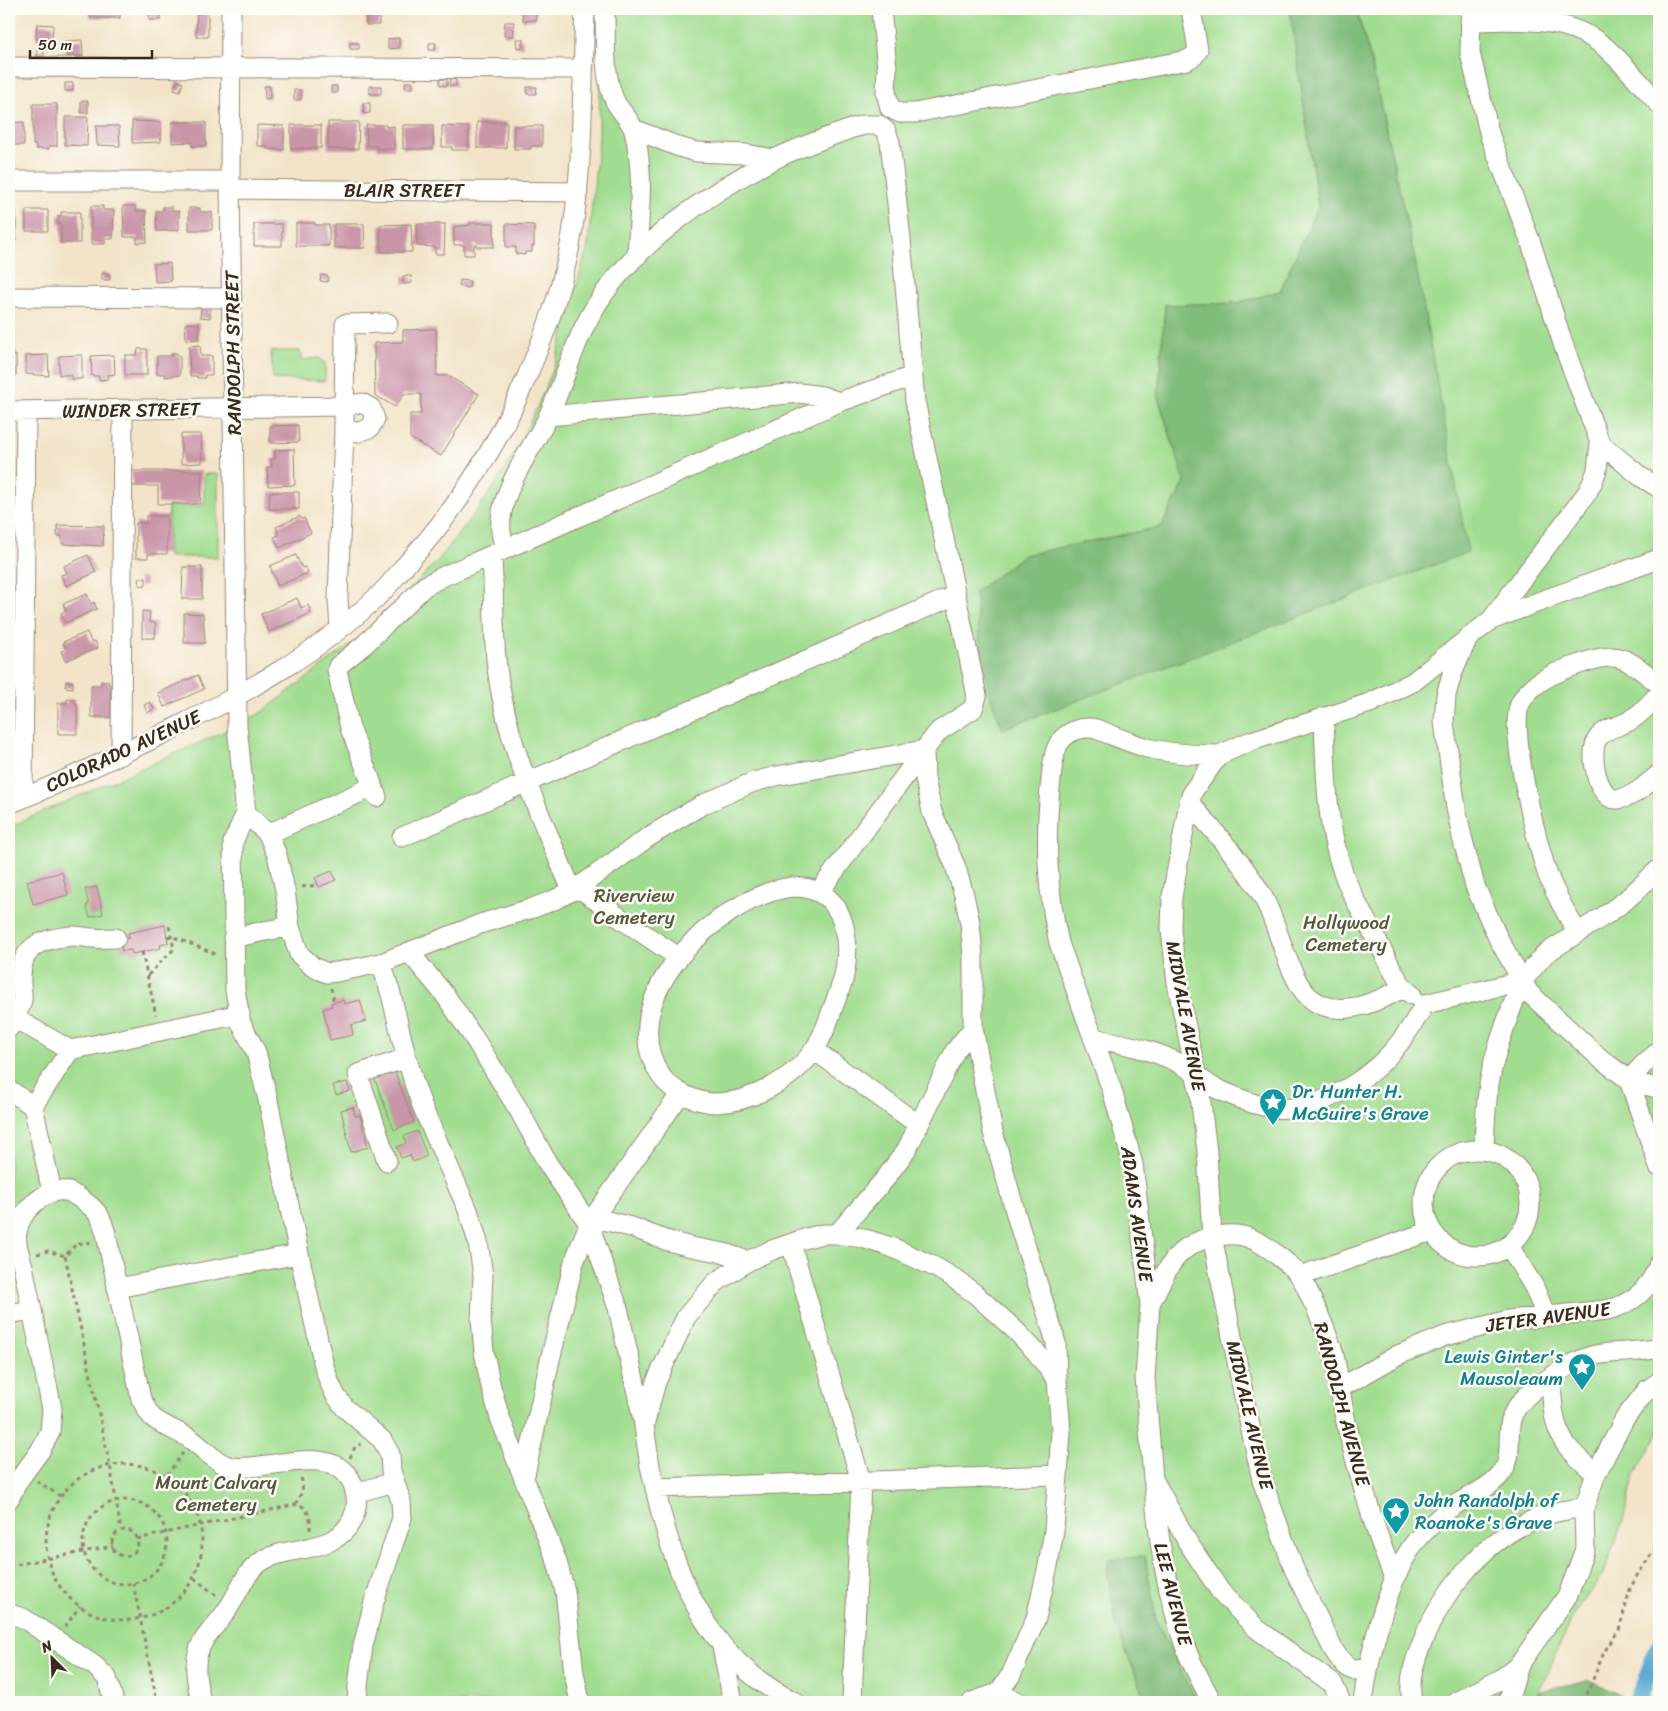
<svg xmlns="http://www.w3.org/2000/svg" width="1668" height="1711" font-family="Sriracha,sans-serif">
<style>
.green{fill:#a1dd90;stroke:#6e8457}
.forest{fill:#80bc7a;stroke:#5e734c}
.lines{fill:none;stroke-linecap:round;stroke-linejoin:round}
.canal{stroke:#55a8d0;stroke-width:18}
.building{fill:#c995a9}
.minor-casing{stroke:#978774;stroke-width:21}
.path{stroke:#978774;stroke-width:3;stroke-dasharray:4 4;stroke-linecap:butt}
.minor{stroke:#fff;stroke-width:19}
.labels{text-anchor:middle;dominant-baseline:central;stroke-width:5;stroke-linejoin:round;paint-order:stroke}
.street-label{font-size:19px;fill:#3b2a1e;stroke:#fdfcf7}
.park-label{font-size:19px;fill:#54573a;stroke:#fdfcf7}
.culture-label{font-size:19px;fill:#0d838f;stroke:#fdfcf7;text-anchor:start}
</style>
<rect width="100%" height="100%" fill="#fdfcf7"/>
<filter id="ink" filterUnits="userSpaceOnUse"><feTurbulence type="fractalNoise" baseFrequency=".02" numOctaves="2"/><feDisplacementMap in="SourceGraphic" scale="10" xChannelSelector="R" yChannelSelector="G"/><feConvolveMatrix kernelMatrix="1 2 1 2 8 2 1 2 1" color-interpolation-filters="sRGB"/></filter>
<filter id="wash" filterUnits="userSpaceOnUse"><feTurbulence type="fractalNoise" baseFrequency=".0096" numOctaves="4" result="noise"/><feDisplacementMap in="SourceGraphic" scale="20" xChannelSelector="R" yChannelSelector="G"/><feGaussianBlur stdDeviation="1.12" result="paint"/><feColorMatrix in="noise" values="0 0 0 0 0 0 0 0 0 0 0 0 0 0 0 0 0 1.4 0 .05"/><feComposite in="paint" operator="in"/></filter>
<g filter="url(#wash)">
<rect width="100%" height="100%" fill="#f3e4c9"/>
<path class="green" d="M601 9H1290L1318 206 1280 291 1238 303 1165 305 1158 397 1185 482 1161 527 1024 555 993 707 1415 260 1369 53 1356 9H1659V1432L1635 1475 1622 1524 1603 1574 1573 1616 1534 1702H1197L1156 1621 1145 1556 1117 1630 1147 1702H9V827L237 726 262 712 375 626 441 557 489 494 516 451 537 407 554 367 588 245 599 136Z
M271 351H300L301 360 319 358 325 363V381L273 379Z
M204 474H218V557H168V506H204Z"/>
<path class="forest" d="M1290 9H1356L1369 53 1415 260 1468 552 1003 729C982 684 979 640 975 592L1024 555 1161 527 1185 482 1158 397 1165 305 1238 303 1280 291 1318 206Z
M1145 1556 1156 1621 1197 1702H1147L1117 1630 1108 1575V1560Z
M1587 1680 1613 1691 1630 1702H1534L1538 1692Z"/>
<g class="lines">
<path class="canal" d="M1637 1702 1659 1647"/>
</g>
<g id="blocks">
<path class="building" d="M90 9H120V18H90Z
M149 9H161V20H149Z
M197 9H208V37H196Z
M366 9H379V25H366Z
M522 9H536V20L523 21Z
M505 22H514L513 36H504Z
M37 24 53 25 52 40 36 39Z
M399 38V48L388 49V39Z
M516 39H523V47L517 48Z
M82 40 83 56H66L65 41Z
M350 43H359V49H350Z
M429 43H436L435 50H429Z
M37 50H44V57H37Z
M440 79H447V86L440 85Z
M450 79 456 80V86H449Z
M177 81 183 83 180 91 174 89Z
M405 82H413V88H405Z
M65 83H73V91H65Z
M264 86H270V98L265 99Z
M331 86H337V93H331Z
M369 86H381V94H370Z
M527 87H537L536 94H527Z
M294 90H301V100H294Z
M81 101H88V113H81Z
M363 103H370V113L364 114Z
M33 104H57V146H49V149H36V145H33Z
M65 117H88L87 146 65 145Z
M132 121 161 122V142L132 143Z
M24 122V145H9V123Z
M172 122H206V146H192V142L172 143Z
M328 122H359L358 149H328Z
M477 122H507L506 148H477Z
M257 125 284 126V150L267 149V146H257Z
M291 125H321V148L291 149Z
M366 125H386V127L394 126V149H377V146H367Z
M403 125H433V149H403Z
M96 126H119L120 146 97 145Z
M442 126 468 127 469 150H452V147H442Z
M514 126H542V146H531V149H514Z
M91 206H103V210H114L113 239H105V244H91Z
M123 206H135L136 211H146L147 242 137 243V237H124Z
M163 207H172V211H179V230L157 231 156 211H163Z
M189 208H200V212H212V230H189Z
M9 209H13V211H16V241L9 242Z
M26 210H48V231H26Z
M61 212H80V243H61V225L58 224V216H61Z
M296 223H315V225H329V246H296Z
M470 223H494V247H477V245H474V255H464V245H454V227L470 225Z
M254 224H282V246H254Z
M334 224H364L365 248H334Z
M411 224 412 252H381L380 225Z
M417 224H445L444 254H435V247L417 246Z
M506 224 534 225V246H532V252H525V255L516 254V247H506Z
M170 263 171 281 155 282 154 264Z
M102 273 110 274V280H102Z
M321 275 328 276V282L320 281Z
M403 276H411L412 283 403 284Z
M460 280 470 281 469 288 459 286Z
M201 307 210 308V318L200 317Z
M199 323V339L186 340 185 324Z
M436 329 437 376H448L479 394 441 456 410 438V414H421V394H404L395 407 375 395 374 343 403 342V330Z
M200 345 201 356H212V375H205V378H197V376H190L189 346Z
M138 349H147V375H125V355H137Z
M9 352H13V356L16 355V375H9Z
M172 353H177V356H180V375L165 377V374H157V356H172Z
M48 355 49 376 26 374V356Z
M82 355V379H71V375H59V356Z
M114 355 115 374 108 375V379L99 380V376H92L91 356Z
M298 425 299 442 270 443V426Z
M181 434H201L202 463 181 464Z
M294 449 295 485 268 486 267 467H272L271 459H275V450Z
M132 471H202L200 504H158V486H132Z
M270 492H299V509H269Z
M146 516H167V554H148V558H136V523H146Z
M300 516 301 519 304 518 311 533 279 548 274 537 279 535 276 527Z
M57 525 104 526 103 546 62 544V536H57Z
M88 555 96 572 66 586 61 575 67 573 64 566Z
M296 555 302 568 306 567 308 573 278 586 270 566Z
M183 567H202V599H182Z
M139 578H146V585L140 586Z
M87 594 91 604 94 602 97 609 65 623 61 613 66 611 63 604Z
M297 598 301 608 308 605 311 613 269 632 261 614Z
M142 611 150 612 149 622 156 623 155 638H142Z
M184 613 203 614 205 643H184Z
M87 632 91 642 95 641 98 648 65 661 61 651 66 650 63 642Z
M198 675 204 689 164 707 158 693Z
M66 681 73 682V688L65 687Z
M101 681H108L109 685H111V717H91V685H101Z
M67 699H75V703H77V734H58V703H67Z
M150 702 154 709 147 713 144 705Z
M332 871 336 880 319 887 315 878Z
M62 872 68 895 33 904 27 881Z
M97 887 103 914 90 917 86 905H89L85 889Z
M165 925 168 943 160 945 161 948 132 954 131 950 122 951 120 940 129 938 128 933Z
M9 978 11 979 14 986 11 993 9 994Z
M343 1000 344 1004 360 1000 366 1021 351 1025 353 1035 330 1040 323 1009 332 1006 331 1003Z
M394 1069 414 1122 394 1130 374 1077Z
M347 1082 350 1091 336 1095 333 1085Z
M353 1107 355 1116 360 1115 368 1147 351 1152 341 1110Z
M417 1131 427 1156 413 1162 410 1155 401 1158 397 1147 406 1143 404 1136Z"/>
</g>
</g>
<g filter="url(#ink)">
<use href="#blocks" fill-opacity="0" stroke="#978774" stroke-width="1"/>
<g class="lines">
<g class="minor-casing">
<path id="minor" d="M231 9 230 181 237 726 246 813 233 842 235 990 241 1023 256 1052 268 1100 299 1254 324 1366 330 1384 336 1396 345 1408 382 1440 390 1454 391 1471 401 1501 402 1518 374 1602 363 1646 358 1686 357 1702
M881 9 887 68 886 93 890 108 900 113H915L1187 60 1194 56 1198 50 1191 9
M1471 9 1470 53 1490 136 1531 243 1564 347 1600 443 1597 470 1593 481 1587 493 1491 620
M605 16C606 43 603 73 614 99 618 110 631 119 634 131 645 173 639 213 637 256
M1470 21C1517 20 1568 15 1606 48 1625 65 1642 85 1659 104
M9 67 582 69
M634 129 679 147 696 152 746 154 774 159
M9 181H230
M230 189 578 192
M9 297 232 298
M9 411 344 406 362 403 371 408 375 419 370 428 359 432 344 430
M548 416 800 393 822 396 839 402
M1600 443 1641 477 1659 488
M506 549C504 543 501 537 501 531 497 497 529 452 545 423 564 386 572 345 594 309 630 248 710 191 773 160 798 147 827 138 853 128L864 125H879L886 131 890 142 901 239 915 401 977 696 973 709 939 731 924 750 925 779 932 812 955 865 964 895 970 923 973 956V1028L993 1132 1019 1225 1052 1329 1056 1343 1057 1380
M492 556C494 590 493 625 496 659 504 738 537 809 568 881L576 889 585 892 620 918 678 957
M340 628 338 599 344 430 345 324 388 323
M1466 642 1452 674 1446 695 1444 722 1456 808 1462 837 1475 886 1498 938 1529 993 1601 1059 1629 1080 1659 1167
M1659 694C1650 703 1642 713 1631 720 1620 727 1606 727 1598 738 1588 752 1597 800 1617 799 1632 799 1648 783 1659 774
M1324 717C1326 769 1325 823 1343 872 1352 898 1367 921 1379 944 1389 962 1396 983 1412 995
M121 755 123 410
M1219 755C1193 755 1169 754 1144 747 1128 742 1112 735 1096 729 1082 726 1067 731 1059 743 1052 755 1052 775 1050 788 1045 843 1047 890 1059 943L1112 1090 1133 1164 1150 1304 1145 1378 1153 1479 1187 1541 1220 1591 1257 1629 1333 1684 1341 1702
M377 797 350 728 337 670 338 666 365 644 425 586 444 576 839 402 913 376
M23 798 26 411
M1189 802C1214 832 1242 861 1262 895 1278 924 1283 958 1300 986 1325 1025 1372 1005 1403 988
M9 804C65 781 120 755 175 728 247 692 318 653 377 597 386 589 394 579 402 569 453 514 495 451 525 381 545 334 564 285 572 234 584 159 582 84 585 9
M246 813 268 834 277 855 285 890 290 927 299 954 313 967 327 973 337 972 381 963 480 924 533 908 554 900 576 889 647 838 681 817 704 804 751 783 776 776 924 750
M268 834 372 787
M402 837 955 595
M792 887C801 887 810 888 818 892 849 906 850 952 843 980 840 989 837 997 834 1005 828 1021 824 1036 814 1050 794 1079 752 1102 717 1103 697 1103 672 1092 661 1076 609 999 720 896 792 887Z
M819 892 924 750
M1577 932C1567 915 1557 897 1549 878 1538 850 1508 729 1520 704 1529 684 1552 674 1571 667 1619 650 1621 654 1659 684
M233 938 264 931 290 927
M409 952 445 995 478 1044 520 1112 548 1164 589 1224 618 1308 644 1424
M381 963 391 994 402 1040 414 1083 424 1111 468 1210 478 1242 483 1275 481 1319 484 1352 490 1383 500 1418 557 1562 565 1591 574 1673 580 1702
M9 1015 70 1050 240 1014
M9 1028C14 1020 20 1010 22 1000 23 993 20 985 21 977 21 944 45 938 74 936 80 936 86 938 93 938 100 939 108 938 116 938
M1093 1038C1123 1044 1157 1050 1184 1066 1195 1072 1203 1083 1215 1088 1233 1096 1253 1105 1273 1108 1319 1113 1373 1078 1400 1042 1410 1030 1417 1017 1425 1004L1522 981 1545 954 1607 914 1626 900 1659 869
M814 1050 919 1125
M1659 1051 1643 1065 1629 1080 1659 1089
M9 1090 33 1106 52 1192
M33 1106 70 1050
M1424 1203a53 53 0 1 1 106 0a53 53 0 1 1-106 0Z
M1484 1150C1485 1122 1486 1093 1493 1065 1500 1036 1511 1009 1522 981
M387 1161 358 1074 407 1058
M589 1224 604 1220 634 1228 665 1240 691 1247 724 1253 748 1261
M837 1234 885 1179 907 1149 955 1051 973 1028
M791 1244 861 1481 852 1702
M1509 1246 1534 1287 1546 1316
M1300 1276 1431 1231
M117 1288 299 1254
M1150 1304C1169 1265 1178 1239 1226 1235 1245 1233 1263 1243 1277 1255 1285 1261 1294 1268 1300 1276 1304 1281 1307 1289 1310 1296 1319 1314 1327 1333 1333 1352 1340 1378 1341 1405 1348 1430 1360 1480 1375 1531 1394 1578
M9 1314 31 1310
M1551 1377C1552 1401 1552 1426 1567 1446 1575 1456 1586 1465 1596 1474
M1340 1388 1398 1355 1445 1336 1509 1320 1607 1310C1633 1304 1650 1289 1659 1264
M524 1479 550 1360 574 1262 589 1224 681 1093
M1154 1485C1158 1542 1168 1601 1188 1654 1195 1671 1204 1686 1212 1702
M655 1488C675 1578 708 1660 795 1702
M355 1493 394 1482
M9 1499 18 1481 40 1451 50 1432 52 1409 23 1266C20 1257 15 1243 17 1232 20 1212 44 1188 66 1191 74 1193 92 1206 97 1213 102 1218 104 1228 106 1234L141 1399C145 1405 148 1414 153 1418 165 1427 180 1432 192 1440 204 1449 218 1465 233 1467 270 1472 336 1439 354 1487 358 1499 357 1510 352 1520 335 1555 290 1544 262 1561 243 1573 238 1596 225 1613 216 1626 202 1637 198 1653 193 1669 198 1687 201 1702
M9 1614 23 1618 95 1666 107 1678 114 1702
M722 1647 733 1702
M1369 1666 1353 1670C1344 1666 1338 1657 1333 1649L1294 1569 1262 1480 1247 1412 1212 1236 1207 1152 1200 1095 1177 983 1171 930 1172 897 1189 802 1193 791 1219 755 1251 741 1370 703 1413 682 1491 620 1541 601 1659 559
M998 1693 1018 1702
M972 1702 998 1693 1011 1675 1036 1618 1048 1566 1054 1530 1061 1433 1057 1380 1036 1352 1015 1330 975 1294 952 1277 935 1267 891 1247 862 1238 837 1234H823L807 1238 772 1250 748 1261 715 1283 686 1317 656 1382 644 1426 650 1466 655 1488 1058 1475
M1363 1702C1369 1655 1386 1584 1413 1545 1422 1533 1434 1522 1445 1512 1461 1498 1484 1493 1498 1477 1515 1460 1506 1440 1511 1420 1516 1395 1572 1360 1595 1355 1616 1351 1639 1353 1659 1348
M1412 1702C1408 1682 1414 1661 1422 1643 1443 1589 1487 1536 1543 1516 1556 1511 1570 1509 1584 1508
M1456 1702 1501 1679 1519 1665 1568 1595 1585 1549 1584 1508 1596 1474 1625 1418 1647 1390 1659 1382
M1508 1702 1519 1665"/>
</g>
<path class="path" d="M302 887 318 885
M167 937 171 936 218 955
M142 952 156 1015
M148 975 174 949 169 926
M331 988 334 1002
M37 1254 48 1251 65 1256 76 1244 92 1242
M65 1256 110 1465 121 1530
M350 1458 355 1447 361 1444
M46 1542a78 78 0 1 1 156 0a78 78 0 1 1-156 0Z
M167 1475 183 1453
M301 1478C305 1487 301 1495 296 1503 309 1508 311 1517 310 1530
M37 1481 60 1496
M83 1542a42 42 0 1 1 84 0a42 42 0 1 1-84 0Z
M112 1543a13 13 0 1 1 26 0a13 13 0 1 1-26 0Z
M137 1539 298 1504
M9 1566 113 1546
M194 1578 217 1596
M133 1583 157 1702
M65 1627 80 1606
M1584 1702 1604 1652 1619 1630 1630 1589 1638 1574 1659 1543"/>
<use href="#minor" class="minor"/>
</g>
</g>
<defs>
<g id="sight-pin" transform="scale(1.4375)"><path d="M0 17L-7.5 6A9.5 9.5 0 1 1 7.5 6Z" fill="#0f9aa8" stroke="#fdfcf7"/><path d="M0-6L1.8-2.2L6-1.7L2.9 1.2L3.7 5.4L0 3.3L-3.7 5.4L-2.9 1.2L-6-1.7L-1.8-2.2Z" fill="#fff"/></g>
</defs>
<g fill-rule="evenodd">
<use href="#sight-pin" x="1273" y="1102"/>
<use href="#sight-pin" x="1582" y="1367"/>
<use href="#sight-pin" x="1396" y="1511"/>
</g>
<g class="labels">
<g class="street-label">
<text x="404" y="190">BLAIR STREET</text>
<text transform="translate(233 353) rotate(-91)">RANDOLPH STREET</text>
<text transform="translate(131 410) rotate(-1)">WINDER STREET</text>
<text transform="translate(123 751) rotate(-25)">COLORADO AVENUE</text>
<text transform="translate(1186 1016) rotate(80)">MIDVALE AVENUE</text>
<text transform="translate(1137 1214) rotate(82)">ADAMS AVENUE</text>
<text transform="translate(1548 1317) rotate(-8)">JETER AVENUE</text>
<text transform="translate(1342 1404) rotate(75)">RANDOLPH AVENUE</text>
<text transform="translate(1250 1415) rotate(77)">MIDVALE AVENUE</text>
<text transform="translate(1173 1594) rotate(76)">LEE AVENUE</text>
</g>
<g class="park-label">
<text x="634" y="895">Riverview<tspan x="634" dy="22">Cemetery</tspan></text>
<text x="1346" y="922">Hollywood<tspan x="1346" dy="22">Cemetery</tspan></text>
<text x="216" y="1482">Mount Calvary<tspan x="216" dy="22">Cemetery</tspan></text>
</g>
<g class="culture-label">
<text x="1292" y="1091">Dr. Hunter H.<tspan x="1292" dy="22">McGuire's Grave</tspan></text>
<text x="1563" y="1356" text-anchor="end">Lewis Ginter's<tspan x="1563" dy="22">Mausoleaum</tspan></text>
<text x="1415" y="1500">John Randolph of<tspan x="1415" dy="22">Roanoke's Grave</tspan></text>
</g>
</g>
<rect width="1668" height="1711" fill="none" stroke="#fdfcf7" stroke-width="30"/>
<g transform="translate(52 1658) rotate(336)" stroke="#fdfcf7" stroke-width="4" paint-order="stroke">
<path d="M0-4L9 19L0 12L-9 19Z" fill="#3b2a1e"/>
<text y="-8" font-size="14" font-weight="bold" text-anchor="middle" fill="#3b2a1e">N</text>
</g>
<path d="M30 50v8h122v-8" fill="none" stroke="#3b2a1e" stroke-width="2.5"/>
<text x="38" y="50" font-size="15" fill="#3b2a1e" stroke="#fdfcf7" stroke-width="4" paint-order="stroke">50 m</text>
</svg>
